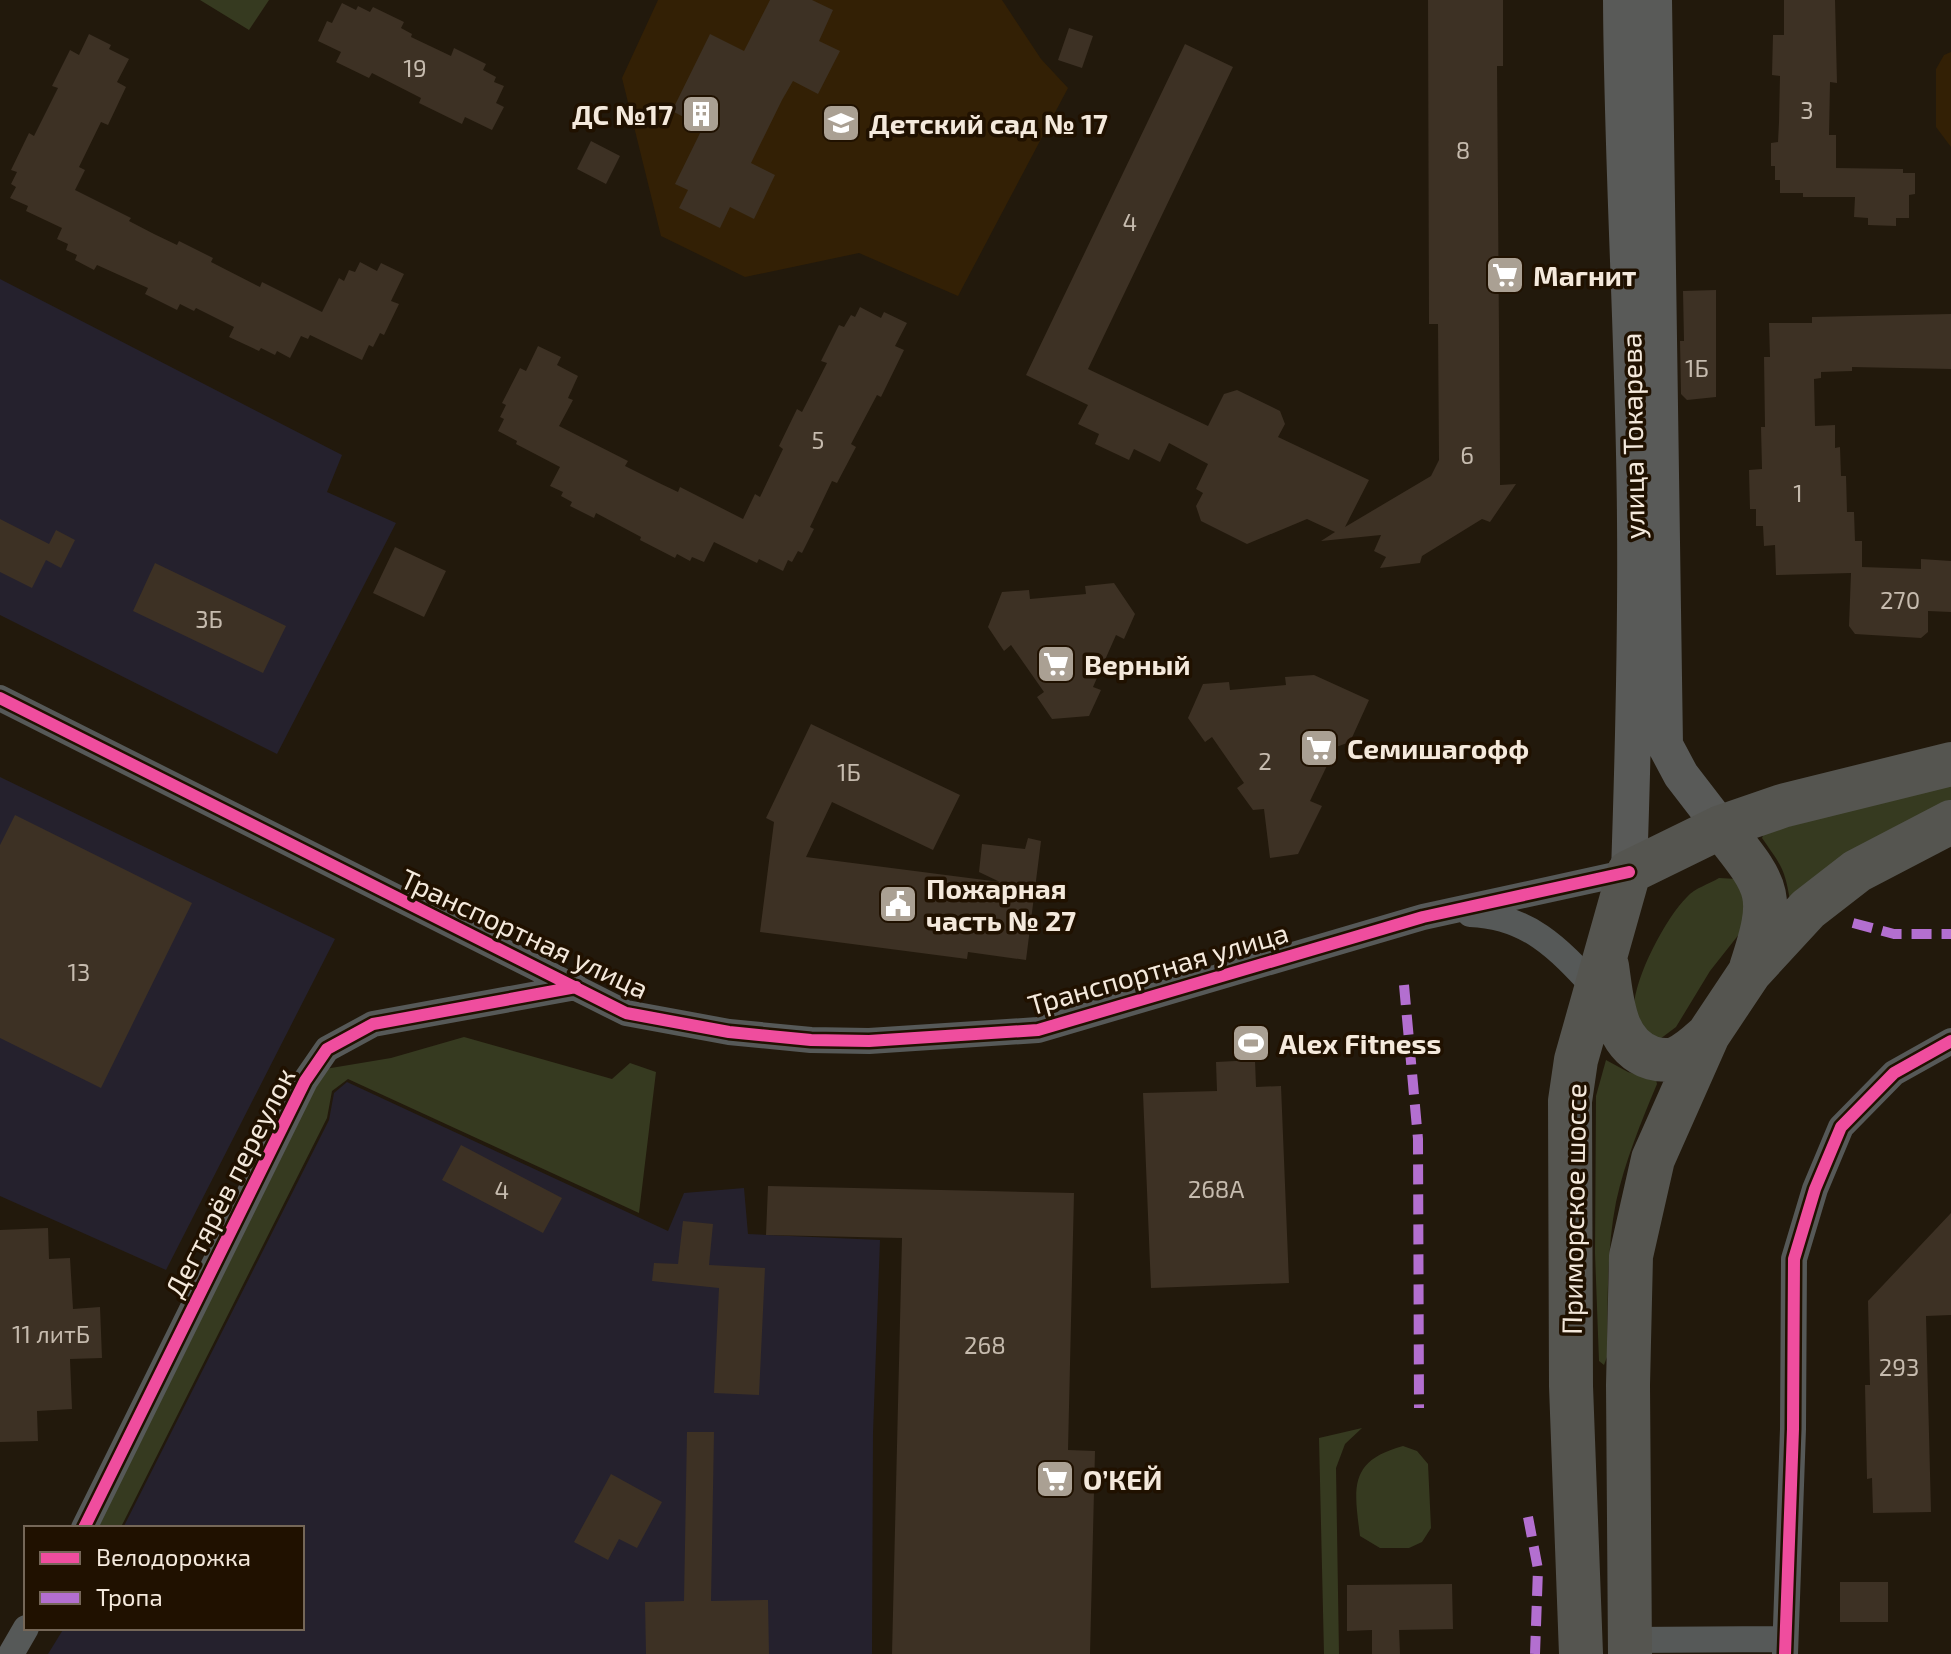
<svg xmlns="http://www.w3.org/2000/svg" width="1951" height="1654" font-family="'Exo 2',sans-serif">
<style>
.commercial{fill:#25212d}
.built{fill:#332005}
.green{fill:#363a20}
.building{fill:#3d3124}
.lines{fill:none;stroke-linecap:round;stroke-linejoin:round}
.street{stroke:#565958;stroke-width:26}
.secondary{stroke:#595a58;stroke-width:36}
.highway{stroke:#555550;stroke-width:44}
.quiet{stroke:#b36fd0;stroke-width:10;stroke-dasharray:20 10;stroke-linecap:butt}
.cycleway-casing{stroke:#201100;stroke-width:17}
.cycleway{stroke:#ef4d9e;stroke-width:12}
.labels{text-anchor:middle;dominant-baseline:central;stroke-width:7;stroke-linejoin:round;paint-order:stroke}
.number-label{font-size:24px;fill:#c6bbae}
.poi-label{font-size:28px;font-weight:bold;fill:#f4e9dc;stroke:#201100;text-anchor:start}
.street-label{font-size:28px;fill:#f4e9dc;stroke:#201100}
</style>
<rect width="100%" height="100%" fill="#22190c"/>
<path class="commercial" d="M0 279 342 455 327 492 396 523 277 754 0 615Z
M0 777 335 939 166 1270 0 1196Z
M347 1082 668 1231 684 1193 744 1188 748 1234 880 1240 873 1433 872 1654H48L64 1628H302V1528H123L329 1120 334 1093Z"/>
<path class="built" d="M658 0H1002L1041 59 1068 88 958 296 859 253 745 277 661 236 622 78Z
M1951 52V147L1936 127V69L1944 55Z"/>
<path class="green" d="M200 0H269L249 30Z
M1951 782V801L1790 901C1785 868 1780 864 1762 838L1764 833Z
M1719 878 1737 879 1751 919 1710 971 1676 1027 1660 1039 1646 1038C1642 1029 1634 1018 1634 1009 1633 980 1666 917 1687 897 1695 888 1709 884 1719 878Z
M464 1037 612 1079 630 1063 656 1072 639 1213 348 1079 332 1091 327 1118 121 1527 86 1528 325 1069 391 1058Z
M1606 1060 1628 1072 1656 1080 1657 1084C1641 1122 1625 1161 1616 1202 1606 1253 1608 1306 1607 1357L1604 1365 1599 1361 1595 1253 1596 1096Z
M1362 1428 1345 1444 1336 1468 1339 1654H1324L1319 1438Z
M1403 1446 1417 1451 1428 1464 1431 1528 1422 1542 1409 1548H1380L1360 1536C1354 1488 1348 1461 1403 1446Z"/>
<path class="building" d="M770 0H812L833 10 819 41 840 51 818 94 793 81 782 100 751 163 775 175 754 219 730 207 720 228 679 208 688 190 675 184 703 127 672 111 710 34 744 51Z
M1428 0H1503V66H1497L1500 471V485L1516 484 1490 522 1482 519 1422 556 1420 563 1380 568 1386 557 1374 551 1381 535 1321 541 1335 532 1307 519 1247 544 1201 521 1196 506 1203 493 1196 489 1208 464 1169 443 1160 462 1134 449 1129 460 1095 444 1099 434 1078 424 1088 405 1026 375 1185 44 1233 67 1088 369 1208 426 1224 394 1237 390 1280 411 1285 424 1278 437 1369 480 1345 527 1431 476 1439 460 1438 324H1429Z
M1784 0H1835L1837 83 1830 82 1829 135H1836V168L1903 169V173H1915V194L1909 195V218H1896V226L1868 225V218L1854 217 1855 197H1803V193H1780V180H1775V166H1771V143L1778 142 1779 122 1780 76 1772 75 1773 35H1784Z
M342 3 356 10 358 6 370 12 373 7 404 22 401 28 412 34 411 37 451 56 454 48 486 64 483 70 496 77 494 82 504 86 496 103 504 107 492 130 465 117 462 124 419 103 421 98 372 73 369 78 336 62 341 52 318 41 327 21 332 23Z
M1069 28 1093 36 1082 68 1058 60Z
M89 34 111 45 109 49 129 59 117 82 126 87 108 125 101 122 79 167 85 170 75 190 131 218 129 221 154 234 177 245 179 241 213 258 211 262 260 287 262 282 322 312 339 278 344 281 349 270 355 272 360 262 377 271 381 263 404 274 391 301 399 304 384 335 380 333 373 347 369 345 362 360 310 335 308 339 301 336 290 358 277 351 275 355 261 348 259 351 229 337 234 327 196 308 194 311 180 304 177 310 145 294 148 288 97 265 94 270 75 260 77 255 66 250 68 244 57 239 62 228 26 211 28 206 10 198 16 187 11 184 17 172 11 170 29 133 34 136 58 88 52 86 70 50 79 55Z
M591 141 620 156 606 184 577 169Z
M1716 290V397L1687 400 1681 394 1680 341H1684L1683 291Z
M860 307 881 318 884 312 907 323 895 346 904 350 881 397 877 395 851 444 856 447 837 483 832 481 810 527 814 529 802 553 798 551 792 562 788 560 783 571 759 559 757 563 714 542 704 562 692 557 690 561 677 554 675 558 640 540 641 537 596 513 594 518 570 506 572 502 561 496 563 492 550 486 560 467 516 444 517 441 498 431 504 419 500 417 506 405 502 403 520 368 526 371 538 346 561 357 557 365 578 376 568 398 573 400 559 426 628 461 625 466 657 482 678 492 680 487 743 519 755 494 760 497 783 449 779 446 797 409 802 412 827 363 821 361 839 325 844 327 851 315 855 317Z
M1951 314V369L1852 367V371L1821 372V378L1814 379 1815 426 1835 425V448L1840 447 1841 476H1846L1847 512H1854L1855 541H1862V567L1921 569V559L1951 561V612L1928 611V632L1921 638 1855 634 1849 626 1851 573 1776 575 1775 545 1764 546 1763 526H1756V509H1750L1749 470 1762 469 1761 427H1765L1764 357H1770L1769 323H1812V317Z
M0 519 49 544 56 530 75 540 61 568 46 560 32 588 0 572Z
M395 547 446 571 424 617 373 593Z
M155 563 286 626 263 673 133 611Z
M1114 583 1135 614 1124 639 1116 635 1093 687 1101 690 1089 716 1052 719 1037 697 1044 692 1011 645 1004 651 988 627 1002 592 1029 590 1030 599 1086 594 1085 586Z
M1314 675 1369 700 1350 742 1336 747 1310 801 1322 806 1298 854 1270 858 1264 809 1253 810 1237 788 1244 783 1212 737 1205 742 1188 718 1203 684 1229 682 1230 690 1286 685 1285 677Z
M811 724 960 795 933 850 832 802 806 857 1000 882 979 872 982 844 1025 849 1028 838 1041 841 1026 960 968 952 967 959 760 932 774 822 766 818Z
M15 815 192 903 101 1088 0 1038V845Z
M1255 1060 1256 1087 1281 1086 1289 1283 1151 1288 1143 1093 1217 1091 1216 1062Z
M461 1145 562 1198 543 1233 442 1180Z
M768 1186 1074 1193 1068 1450 1095 1451 1090 1654H892L902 1238 766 1235Z
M1951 1213V1315L1926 1316 1931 1512 1873 1513 1872 1478 1867 1479 1865 1385H1870L1868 1301Z
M683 1221 713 1224 709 1265 765 1268 759 1395 714 1393 719 1288 652 1281 654 1263 678 1264Z
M48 1228 49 1259 70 1258 73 1309 100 1307 102 1358 70 1359 72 1409 37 1411 38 1441 0 1442V1230Z
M687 1432H714L711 1601 768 1600 769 1654H646L645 1602 684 1601Z
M611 1474 662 1502 637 1548 619 1539 608 1560 574 1542Z
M1840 1582H1888V1622H1840Z
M1452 1584 1453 1629 1399 1630 1400 1654H1372V1630L1347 1631V1585Z"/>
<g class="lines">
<path class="street" d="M0 698 626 1013 729 1032 811 1040 869 1041 1038 1030 1423 917 1629 872
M1470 914C1528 916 1558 948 1595 988
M84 1528 305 1081 327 1049 373 1024 576 987
M1630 1640 1784 1639
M11 1654 26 1628
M1785 1654 1793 1429 1794 1259 1815 1189 1841 1127 1894 1073 1951 1041"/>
<path class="secondary" d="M1621 0C1622 174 1634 347 1635 521 1636 638 1633 755 1629 872
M1654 0 1665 745 1681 775 1721 827"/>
<path class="highway" d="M1721 827C1769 888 1776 892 1751 968
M1607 966C1612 999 1613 1045 1652 1058 1660 1060 1669 1061 1677 1058 1689 1053 1699 1043 1708 1035
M1581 1654 1571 1386 1570 1101 1576 1060 1629 872 1721 827 1782 806 1951 764
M1630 1654 1628 1385 1631 1256 1653 1159 1708 1035 1750 972 1808 909 1857 871 1951 822"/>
<path class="quiet" d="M1853 923 1894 934H1951
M1404 985 1418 1139 1419 1408
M1528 1517 1538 1569 1535 1654"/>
<g class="cycleway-casing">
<path id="cycleway" d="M0 698 626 1013 729 1032 811 1040 869 1041 1038 1030 1423 917 1629 872
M84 1528 305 1081 327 1049 373 1024 576 987
M1785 1654 1793 1429 1794 1259 1815 1189 1841 1127 1894 1073 1951 1041"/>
</g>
<use href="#cycleway" class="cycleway"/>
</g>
<defs>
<g id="building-square" transform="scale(2)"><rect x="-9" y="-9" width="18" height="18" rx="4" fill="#aaa093" stroke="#201100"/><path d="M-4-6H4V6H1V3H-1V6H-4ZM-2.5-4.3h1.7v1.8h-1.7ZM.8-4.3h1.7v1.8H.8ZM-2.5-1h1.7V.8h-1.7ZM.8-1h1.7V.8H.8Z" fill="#fff"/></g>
<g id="school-square" transform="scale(2)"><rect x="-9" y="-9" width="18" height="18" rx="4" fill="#aaa093" stroke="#201100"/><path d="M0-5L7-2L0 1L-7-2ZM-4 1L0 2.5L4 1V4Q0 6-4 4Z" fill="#fff"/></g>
<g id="supermarket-square" transform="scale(2)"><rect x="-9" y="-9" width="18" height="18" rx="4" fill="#aaa093" stroke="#201100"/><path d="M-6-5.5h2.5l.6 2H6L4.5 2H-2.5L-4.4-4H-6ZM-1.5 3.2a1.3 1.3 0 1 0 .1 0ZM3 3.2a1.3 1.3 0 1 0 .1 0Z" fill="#fff"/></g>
<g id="civic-square" transform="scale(2)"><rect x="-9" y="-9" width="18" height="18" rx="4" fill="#aaa093" stroke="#201100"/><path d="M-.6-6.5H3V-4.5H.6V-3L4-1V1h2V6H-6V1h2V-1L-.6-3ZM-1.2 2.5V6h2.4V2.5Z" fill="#fff"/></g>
<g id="stadium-square" transform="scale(2)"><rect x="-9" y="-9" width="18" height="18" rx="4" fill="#aaa093" stroke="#201100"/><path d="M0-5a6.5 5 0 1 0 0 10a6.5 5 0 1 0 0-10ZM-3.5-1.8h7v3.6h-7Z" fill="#fff"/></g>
</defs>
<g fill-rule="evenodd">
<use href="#building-square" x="701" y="114"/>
<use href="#school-square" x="841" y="123"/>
<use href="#supermarket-square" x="1505" y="275"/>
<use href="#supermarket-square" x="1056" y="664"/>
<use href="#supermarket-square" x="1319" y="748"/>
<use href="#civic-square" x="898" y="904"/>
<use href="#stadium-square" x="1251" y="1043"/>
<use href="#supermarket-square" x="1055" y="1479"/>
</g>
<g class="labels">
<g class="number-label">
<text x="415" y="67">19</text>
<text x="1807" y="109">3</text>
<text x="1463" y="149">8</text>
<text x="1130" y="221">4</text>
<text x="1697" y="367">1Б</text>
<text x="818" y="439">5</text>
<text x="1467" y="454">6</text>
<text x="1798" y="492">1</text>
<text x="1900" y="599">270</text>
<text x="209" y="618">3Б</text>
<text x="1265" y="760">2</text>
<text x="849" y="771">1Б</text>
<text x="79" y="971">13</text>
<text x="1216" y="1188">268А</text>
<text x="502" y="1189">4</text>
<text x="51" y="1333">11 литБ</text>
<text x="985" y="1344">268</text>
<text x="1899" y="1366">293</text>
</g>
<g class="poi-label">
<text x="673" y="114" text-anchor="end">ДС №17</text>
<text x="869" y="123">Детский сад № 17</text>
<text x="1533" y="275">Магнит</text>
<text x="1084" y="664">Верный</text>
<text x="1347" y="748">Семишагофф</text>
<text x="926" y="888">Пожарная<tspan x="926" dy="32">часть № 27</tspan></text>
<text x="1279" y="1043">Alex Fitness</text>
<text x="1083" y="1479">О’КЕЙ</text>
</g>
<g class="street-label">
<text transform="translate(1632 436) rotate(-91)">улица Токарева</text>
<text transform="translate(525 933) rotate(25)">Транспортная улица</text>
<text transform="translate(1158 968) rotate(-16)">Транспортная улица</text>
<text transform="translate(229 1182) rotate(-63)">Дегтярёв переулок</text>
<text transform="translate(1573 1209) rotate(-89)">Приморское шоссе</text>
</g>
</g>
<rect x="24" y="1526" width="280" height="104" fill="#201100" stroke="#756758" stroke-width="2"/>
<rect x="40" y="1552" width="40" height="12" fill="#ef4d9e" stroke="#756758" stroke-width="2"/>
<text x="96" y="1566" font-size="24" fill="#f4e9dc">Велодорожка</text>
<rect x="40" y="1592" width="40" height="12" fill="#b36fd0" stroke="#756758" stroke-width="2"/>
<text x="96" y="1606" font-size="24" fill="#f4e9dc">Тропа</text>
</svg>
